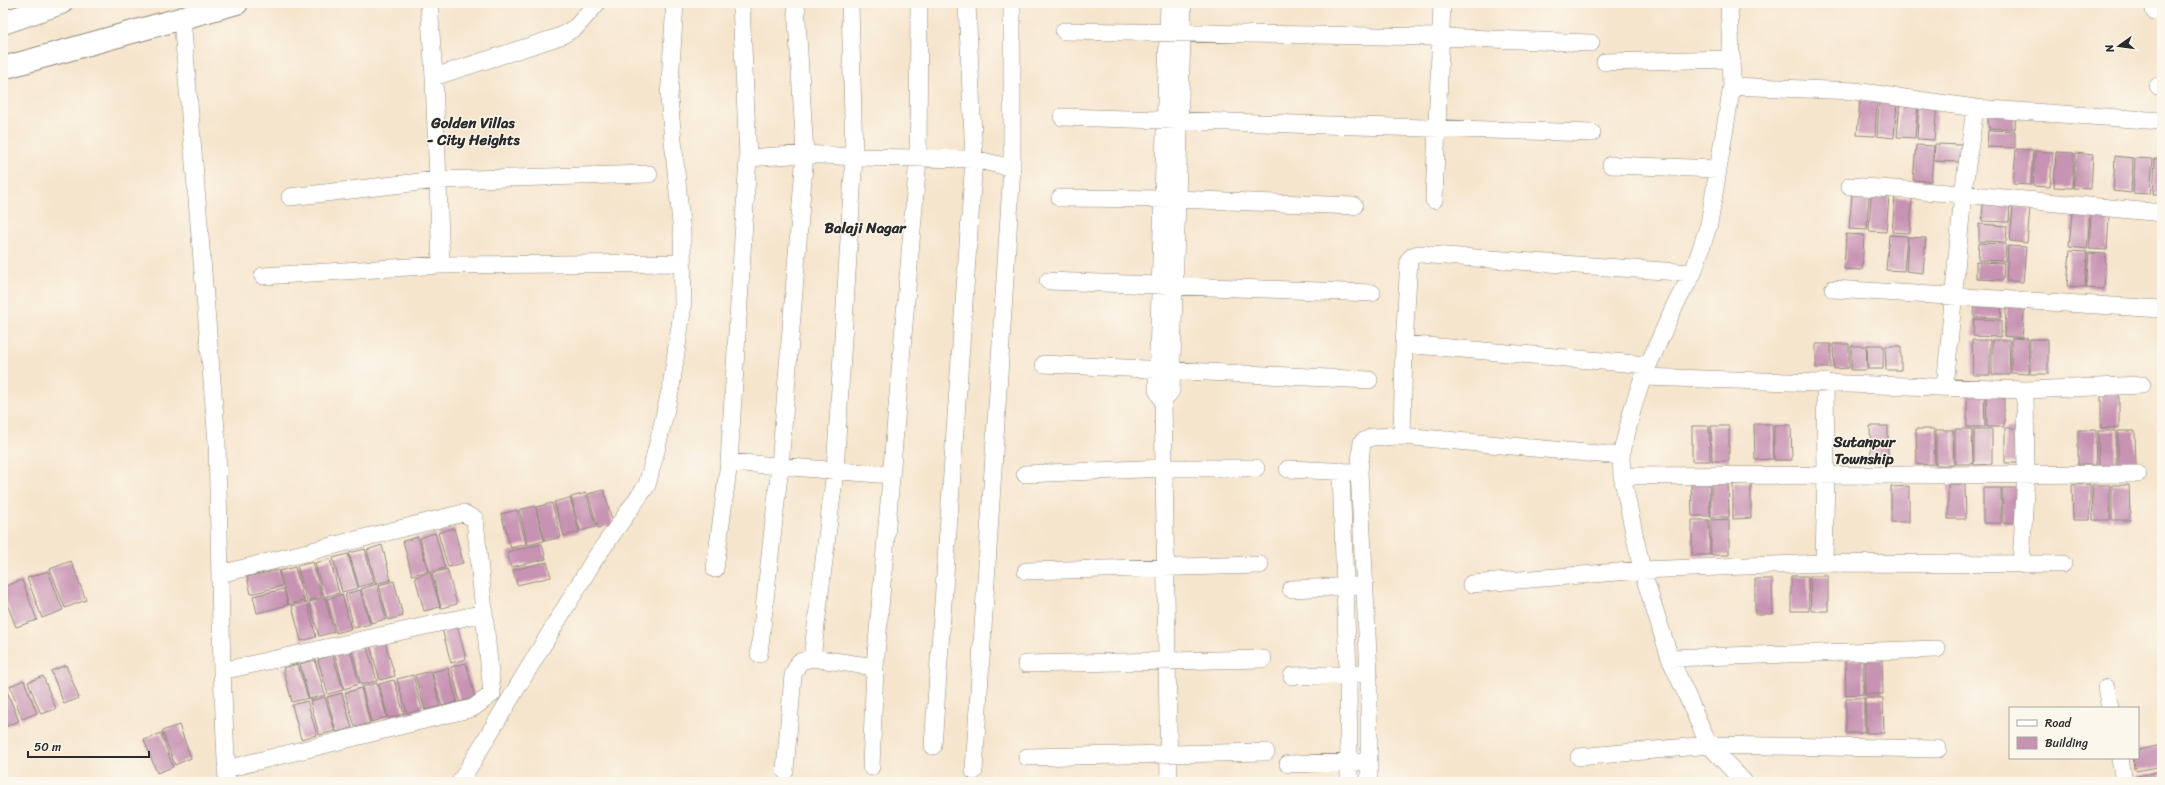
<svg xmlns="http://www.w3.org/2000/svg" width="2165" height="785" font-family="Sriracha,sans-serif">
<style>
.building{fill:#c793b3}
.lines{fill:none;stroke-linecap:round;stroke-linejoin:round}
.street-casing{stroke:#90887c;stroke-width:18}
.secondary-casing{stroke:#90887c;stroke-width:24}
.street{stroke:#fff;stroke-width:17}
.secondary{stroke:#fff;stroke-width:22}
.labels{text-anchor:middle;dominant-baseline:central;stroke-width:3;stroke-linejoin:round;paint-order:stroke}
.neighbourhood-label{font-size:15px;font-weight:bold;fill:#2b2b2b;stroke:#fbf7ec}
</style>
<rect width="100%" height="100%" fill="#fbf7ec"/>
<filter id="ink" filterUnits="userSpaceOnUse"><feTurbulence type="fractalNoise" baseFrequency=".025" numOctaves="2"/><feDisplacementMap in="SourceGraphic" scale="8" xChannelSelector="R" yChannelSelector="G"/><feConvolveMatrix kernelMatrix="1 2 1 2 8 2 1 2 1" color-interpolation-filters="sRGB"/></filter>
<filter id="wash" filterUnits="userSpaceOnUse"><feTurbulence type="fractalNoise" baseFrequency=".012" numOctaves="4" result="noise"/><feDisplacementMap in="SourceGraphic" scale="16" xChannelSelector="R" yChannelSelector="G"/><feGaussianBlur stdDeviation="0.9" result="paint"/><feColorMatrix in="noise" values="0 0 0 0 0 0 0 0 0 0 0 0 0 0 0 0 0 1.4 0 .05"/><feComposite in="paint" operator="in"/></filter>
<g filter="url(#wash)">
<rect width="100%" height="100%" fill="#f6e5cd"/>
<g id="blocks">
<path class="building" d="M1860 100 1877 101 1875 136 1857 135Z
M1879 102 1897 103 1894 138 1877 136Z
M1900 102 1918 103 1915 138 1897 137Z
M1919 104 1937 105 1934 140 1917 139Z
M1988 111 2016 112 2015 129 1988 128Z
M1988 130 2015 131V148L1987 147Z
M1935 144 1963 145 1962 162 1934 161Z
M1916 145 1934 146 1931 181 1913 180Z
M2016 149 2033 150 2031 185 2013 184Z
M2035 151 2053 152 2050 187 2033 186Z
M2056 152 2074 153 2072 188 2054 187Z
M2076 153 2093 155 2091 189 2073 188Z
M2115 156 2133 158 2131 193 2113 191Z
M2135 158 2153 159 2150 194 2133 193Z
M2155 159H2162V194H2153Z
M1852 194 1869 195 1867 230 1849 229Z
M1871 196 1889 197 1886 232 1869 231Z
M1895 197 1912 198 1910 233 1892 232Z
M1983 204 2010 205 2009 222 1982 221Z
M2013 206 2030 208 2027 243 2010 241Z
M2072 213 2090 214 2087 249 2069 247Z
M2091 214 2109 215 2107 250 2089 249Z
M1979 224 2007 226 2006 242 1979 241Z
M1846 234 1864 235 1862 270 1844 269Z
M1889 235 1907 236 1904 271 1886 270Z
M1908 237 1926 238 1923 273 1906 271Z
M1979 243 2006 244 2005 261 1978 260Z
M2008 246 2026 247 2023 282 2006 281Z
M2070 251 2087 252 2085 287 2067 286Z
M2089 253 2106 254 2104 289 2086 288Z
M1976 262 2004 263 2003 280 1976 279Z
M1975 300 2002 301 2001 318 1974 317Z
M2007 301 2025 303 2022 338 2004 336Z
M1974 319 2001 320V337L1973 336Z
M2028 338 2029 374 2011 373V339Z
M2030 339H2048V374H2030Z
M1972 340H1990V375H1973Z
M1992 340H2009L2010 375H1992Z
M1816 344H1831V368H1816Z
M1833 344H1849V368L1834 369Z
M1867 345H1883V369H1868Z
M1851 346H1866L1867 370H1851Z
M1885 346H1901V370H1886Z
M1967 392H1984L1985 427H1967Z
M1986 392H2004V427H1987Z
M2101 393H2119V428H2101Z
M1754 424H1772L1773 459 1755 460Z
M1774 425H1791L1792 460H1774Z
M1692 426H1709L1710 461H1692Z
M1711 426H1729V461H1712Z
M1870 426H1888V461L1871 462Z
M2005 428H2022L2023 463H2005Z
M1916 429H1934L1935 464 1917 465Z
M1955 429H1972L1973 464H1955Z
M1974 429H1992V464L1974 465Z
M1936 430H1953L1954 465H1936Z
M2078 430H2096V465H2078Z
M2098 431H2116V466H2099Z
M2118 431H2135L2136 466H2118Z
M1691 481H1709L1710 516H1692Z
M1728 481 1729 517H1711V482Z
M1751 483V518L1733 519V484Z
M1948 484H1965L1966 519H1948Z
M2090 484V520H2073L2072 485Z
M2092 485H2110V520H2093Z
M2112 485H2129L2130 520H2112Z
M1909 486V522H1891V487Z
M1983 488H2001V523H1983Z
M2002 488H2020V523H2003Z
M604 490 613 524 598 528 588 494Z
M586 493 596 527 580 531 571 497Z
M570 498 579 532 564 536 554 502Z
M552 503 561 537 545 541 536 507Z
M535 506 544 541 528 545 519 510Z
M517 510 526 544 511 548 501 514Z
M1729 519V555H1711V520Z
M1692 520H1709L1710 555H1692Z
M454 528 463 563 448 567 438 533Z
M435 533 445 568 429 572 420 538Z
M418 537 428 571 412 575 403 541Z
M542 544 546 559 511 567 507 552Z
M382 545 391 580 376 584 367 550Z
M365 549 374 583 359 587 349 553Z
M348 554 358 588 342 592 333 558Z
M330 559 339 593 324 597 315 563Z
M71 561 86 600 65 608 50 569Z
M313 562 322 597 307 601 297 566Z
M547 562 551 577 517 585 513 570Z
M295 567 304 601 289 605 279 571Z
M447 569 457 604 441 608 432 573Z
M278 570 282 586 251 594 247 577Z
M48 571 63 610 42 618 27 578Z
M430 572 440 607 424 611 415 577Z
M1791 576H1808L1809 611H1791Z
M1810 576H1828V611H1811Z
M1755 579H1772L1773 614H1755Z
M22 580 37 620 16 627 3 594V587Z
M394 581 403 616 388 620 379 585Z
M377 584 386 619 371 623 361 589Z
M284 589 288 605 257 613 253 596Z
M360 590 370 624 354 628 345 594Z
M342 594 351 629 336 633 327 599Z
M325 598 334 632 319 636 309 602Z
M307 602 316 637 301 641 292 606Z
M457 625 466 659 451 663 442 629Z
M385 642 395 676 380 680 370 646Z
M367 647 377 681 361 685 352 651Z
M350 650 359 684 344 689 335 654Z
M333 655 343 690 328 694 318 660Z
M1845 659H1863V694L1846 695Z
M1882 659 1883 694H1865V660Z
M315 660 325 695 309 699 300 664Z
M466 663 475 697 460 702 451 667Z
M298 664 308 698 292 702 283 668Z
M66 665 79 698 64 704 51 671Z
M448 668 457 702 442 706 432 672Z
M431 671 440 706 425 710 415 675Z
M413 675 422 709 407 714 397 679Z
M43 676 56 709 41 714 28 682Z
M24 680 37 713 22 719 10 686Z
M394 680 404 714 388 718 379 684Z
M377 683 387 717 371 722 362 687Z
M361 688 370 723 355 727 345 693Z
M6 689 19 721 4 727 3 690Z
M342 693 352 728 336 732 327 697Z
M325 697 335 731 319 735 310 701Z
M1846 698H1864V733H1846Z
M1865 698H1883L1884 733H1866Z
M307 701 317 735 301 739 292 705Z
M179 725 191 758 175 765 162 731Z
M161 733 173 767 157 773 144 740Z
M2162 745V766L2136 771 2133 758H2138V750Z
M2162 771V782H2138L2137 776Z"/>
</g>
</g>
<g filter="url(#ink)">
<use href="#blocks" fill-opacity="0" stroke="#90887c" stroke-width="1"/>
<g class="lines">
<g class="street-casing">
<path id="street" d="M429 3 434 77 441 265
M1729 3 1732 86 1709 224 1693 273 1674 307 1643 377 1633 407 1621 456 1622 476 1642 570 1670 658 1709 745 1744 782
M2154 11H2162
M182 18 217 442 222 671 227 782
M1064 31 1440 37 1591 43
M1605 62 1732 59
M434 77 561 36 576 27 597 3
M1732 86 1855 91 1975 108 2162 121
M2158 86H2162
M1062 117 1592 133
M748 158 805 154 854 157 974 159 1012 168
M1611 165 1718 169
M1850 186 1963 194 2162 213
M290 197 437 180 649 174
M1060 198 1176 199 1354 206
M1434 200 1442 3
M263 276 441 265 682 263
M1048 281 1372 293
M1833 289 2162 309
M1404 344 1648 365
M1044 364 1369 380
M1643 377 2025 390 2142 385
M1945 387 1963 194 1975 108
M1163 401 1171 391 1183 3
M1402 436 1404 344 1409 260C1414 252 1422 254 1431 255L1693 273
M729 462 891 475
M1288 469 1353 472
M1341 471 1348 674 1349 782
M1025 474 1165 468H1256
M1622 476 2138 474
M1824 563 1826 474 1825 382
M2021 564 2026 474 2025 390
M715 569 729 462 748 158 741 3
M1026 571 1260 565
M220 574 463 513 475 519 492 694 473 708 226 769
M1471 584 1642 570 1824 563 2063 564
M1291 589 1356 586
M759 654 780 466 805 154 796 3
M812 658 835 471 854 157 850 3
M1670 658 1937 649
M1026 664 1263 659
M222 671 484 613
M1292 676 1359 674
M2106 688 2110 708
M933 746 974 159 967 3
M1027 757 1266 752
M1579 757 1709 745 1938 749
M2120 758 2124 782
M1288 764 1358 762
M871 767 875 667 918 159 919 3
M785 771 793 675 799 662 812 658 875 667
M974 771 1012 168V3
M460 782 594 560 647 485 657 447 671 387 683 305 682 234 669 98 675 3
M1169 782 1163 401 1157 390 1169 3
M1369 782V674L1359 472 1362 442 1372 437 1402 436 1621 456"/>
</g>
<g class="secondary-casing">
<path id="secondary" d="M3 23 61 3
M3 68 237 3"/>
</g>
<use href="#street" class="street"/>
<use href="#secondary" class="secondary"/>
</g>
</g>
<g class="labels">
<g class="neighbourhood-label">
<text x="473" y="123">Golden Villas<tspan x="473" dy="17">- City Heights</tspan></text>
<text x="865" y="228">Balaji Nagar</text>
<text x="1864" y="442">Sutanpur<tspan x="1864" dy="17">Township</tspan></text>
</g>
</g>
<rect width="2165" height="785" fill="none" stroke="#fbf7ec" stroke-width="16"/>
<rect x="2009" y="707" width="130" height="52" fill="#fbf7ec" stroke="#a8a59f"/>
<rect x="2017" y="720" width="20" height="6" fill="#ffffff" stroke="#a8a59f"/>
<text x="2045" y="727" font-size="12" fill="#2b2b2b">Road</text>
<rect x="2017" y="737" width="20" height="12" fill="#c793b3" stroke="#a8a59f"/>
<text x="2045" y="747" font-size="12" fill="#2b2b2b">Building</text>
<g transform="translate(2119 46) rotate(256)" stroke="#fbf7ec" stroke-width="3" paint-order="stroke">
<path d="M0-3L7 15L0 10L-7 15Z" fill="#2b2b2b"/>
<text y="-6" font-size="11" font-weight="bold" text-anchor="middle" fill="#2b2b2b">N</text>
</g>
<path d="M28 751v6h121v-6" fill="none" stroke="#2b2b2b" stroke-width="2"/>
<text x="34" y="751" font-size="12" fill="#2b2b2b" stroke="#fbf7ec" stroke-width="3" paint-order="stroke">50 m</text>
</svg>
